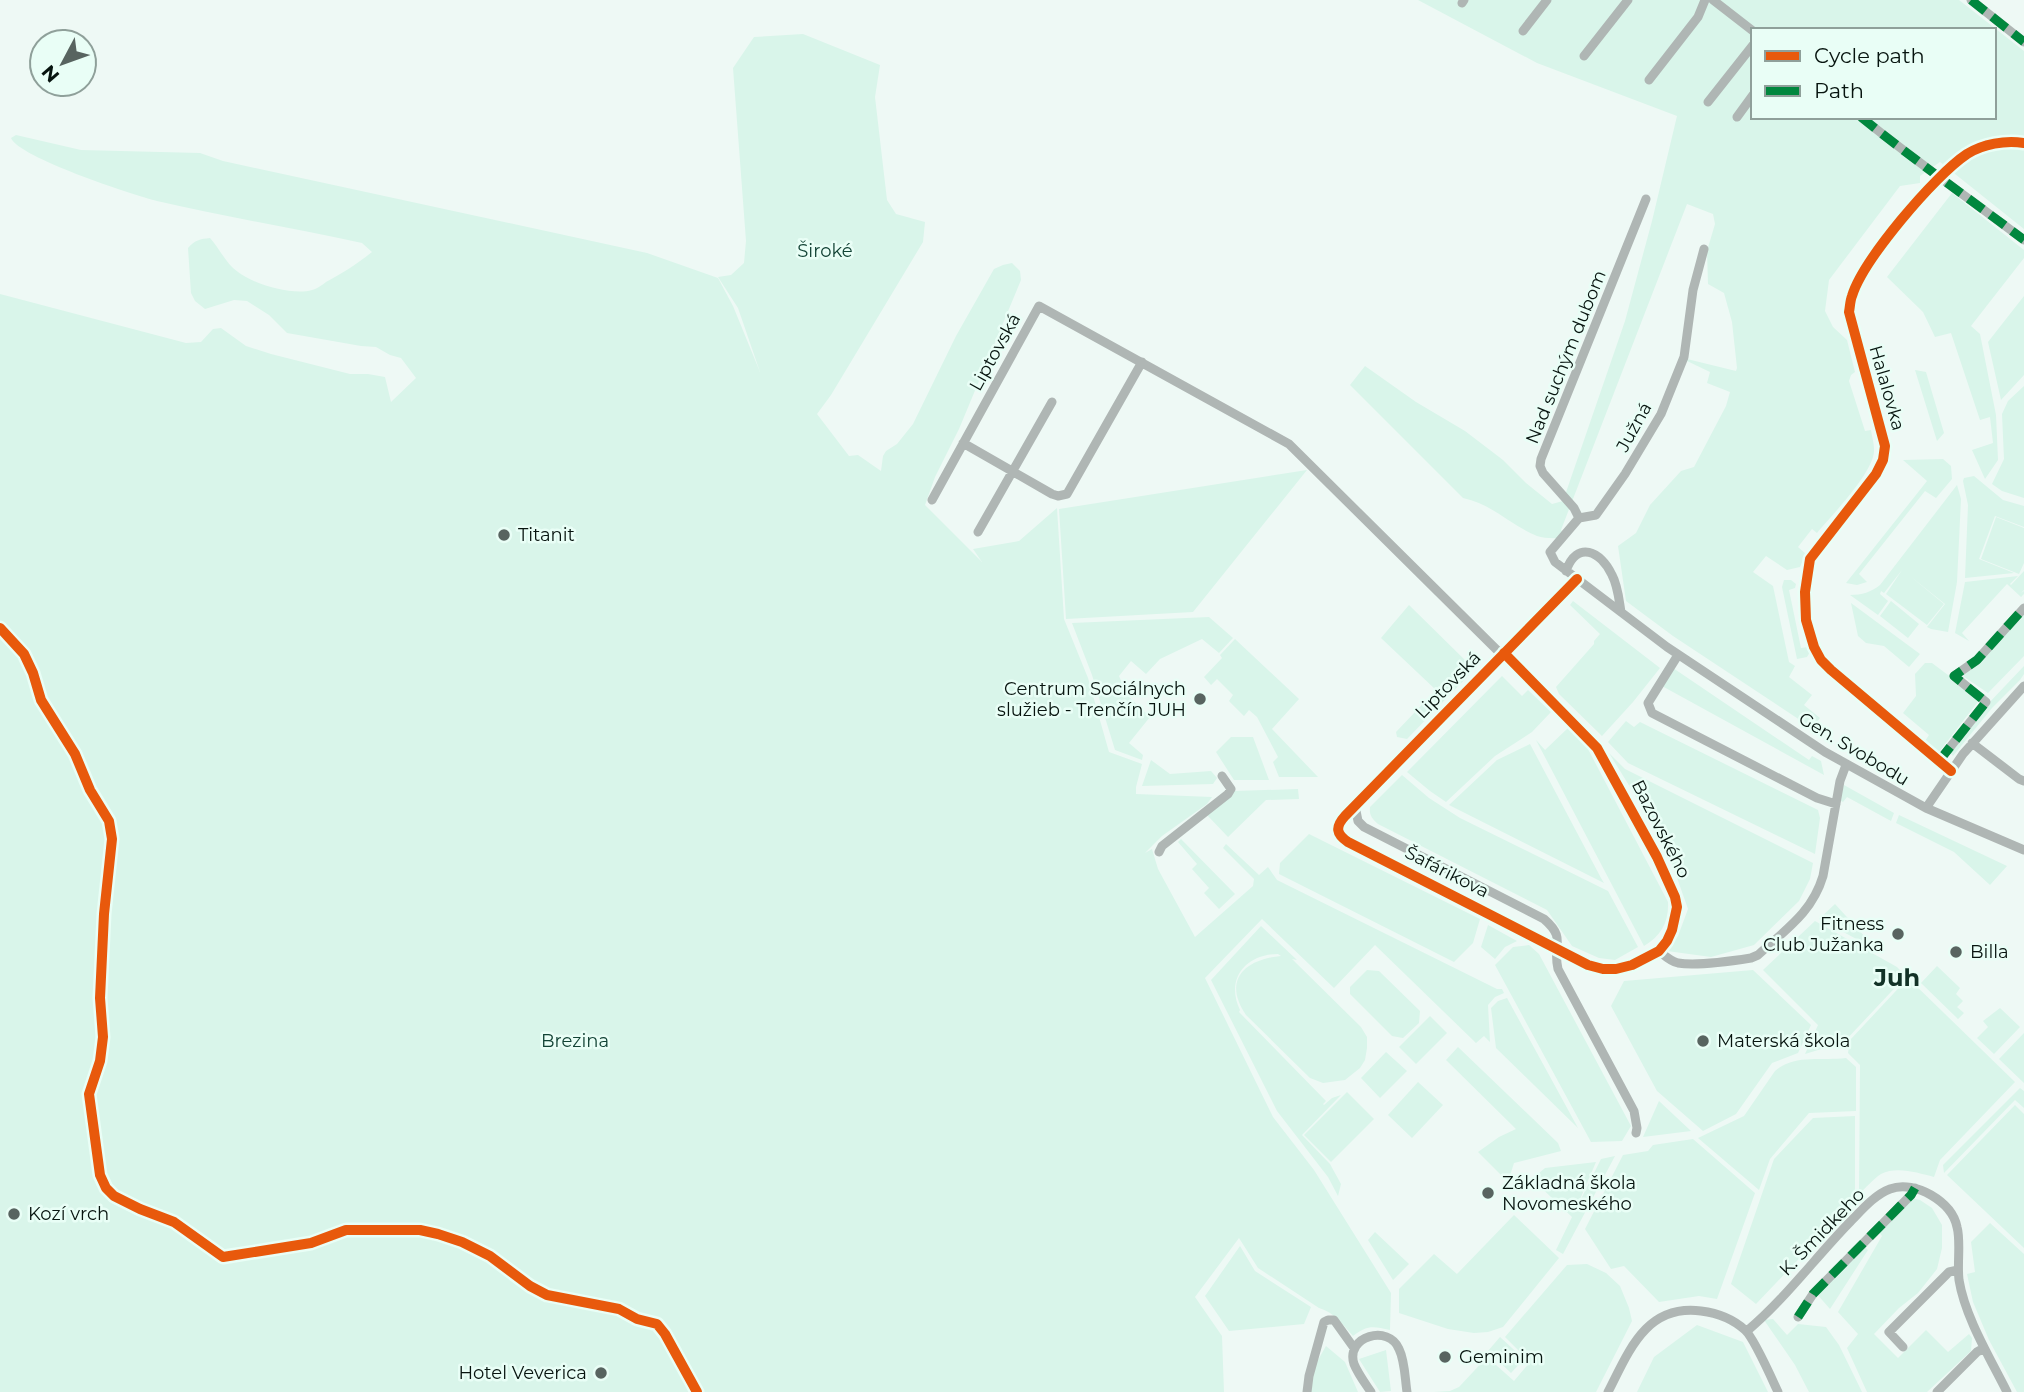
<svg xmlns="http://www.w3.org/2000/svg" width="2024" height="1392" font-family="Montserrat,sans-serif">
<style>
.green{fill:#d9f5ea;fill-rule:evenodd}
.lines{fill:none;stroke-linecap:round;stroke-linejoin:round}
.street{stroke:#afb6b4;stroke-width:9}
.quiet{stroke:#00873e;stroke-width:9;stroke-dasharray:18 9;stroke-linecap:butt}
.cycleway-casing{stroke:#e9fef6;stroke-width:15}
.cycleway{stroke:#e8590c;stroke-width:10}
.poi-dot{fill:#586460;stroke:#e9fef6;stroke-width:2.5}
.labels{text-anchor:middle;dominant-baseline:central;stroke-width:5;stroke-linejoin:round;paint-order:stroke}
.park-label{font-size:18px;fill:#124335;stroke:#e9fef6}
.street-label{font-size:18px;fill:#07140f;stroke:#e9fef6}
.poi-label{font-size:18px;fill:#07140f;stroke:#e9fef6;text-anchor:start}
.district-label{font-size:24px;font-weight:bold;fill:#123227;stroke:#e9fef6}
</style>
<rect width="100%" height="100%" fill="#eef9f5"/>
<path class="green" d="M1418 0H1959L2024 51V229L1940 162 1920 176V183L1900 186 1829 280 1825 311 1833 327 1847 340 1855 372 1851 375 1849 381 1865 431 1871 430C1872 438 1876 448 1873 457 1866 480 1833 514 1817 533L1812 529 1798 547 1806 554 1800 567 1787 570 1766 556 1753 572 1773 586 1789 662 1795 666 1789 677 1812 695 1804 705 1820 718 1812 728 1673 636 1626 601 1618 546 1636 533 1650 505 1681 471 1694 467 1726 406 1730 392 1707 383 1710 372 1687 361V359L1736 371 1737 368 1732 322 1724 293 1708 284 1707 251 1715 224 1713 214 1687 204 1561 530 1565 534 1564 538C1556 538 1545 539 1537 536 1510 525 1494 505 1463 498L1350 385 1365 366 1416 402 1465 431 1503 460 1526 483 1552 504 1563 501 1625 321 1652 221 1677 116 1537 63ZM1753 30H1994V117H1753Z
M803 34 880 65 875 97 887 200 896 214 925 222 923 242 831 395 817 414 849 456 858 455 881 471 883 456 886 451 897 444 913 424 956 336 994 269 1003 265 1012 263 1020 271 1021 280 959 429 935 477 925 505 982 562 973 549 1019 541 1057 508 1064 619 1088 678 1109 752 1142 764 1136 787V794L1212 797 1207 804 1162 836 1145 853 1152 849 1158 869 1195 937 1253 886 1254 879 1223 848 1226 844 1259 875 1268 867 1277 880 1497 989H1502L1504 993 1495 997 1488 1005 1490 1042 1484 1036 1476 1043 1375 945 1334 988 1262 919 1205 978 1273 1117 1314 1170 1391 1293 1390 1330C1373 1326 1367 1325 1353 1336 1343 1325 1334 1312 1319 1308L1258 1268 1239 1238 1195 1297 1222 1336 1224 1392H0V294L186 343 201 342 213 329 221 328 246 346 271 354 350 374H368L385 377 391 402 416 378 401 358 390 355 376 347 361 346 287 333 269 315 247 301 234 300 205 309 195 301 191 293 188 248C195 240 200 239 210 238 220 249 226 264 238 272 253 284 293 296 312 290 317 289 322 285 326 282 343 273 357 264 372 252L362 243C294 228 225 217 157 201 133 195 18 157 11 138L16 135 81 150 200 153 223 161 647 253 718 278 733 306 760 372 738 308 718 277 731 275 744 263 746 241 733 68 754 37Z
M1952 193 2024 250V258L1971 326 1980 334 1996 415 1998 460 1985 479 1972 450 1993 443 1990 417 1980 420 1951 333 1935 337 1923 312 1887 277Z
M2024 296V375L2001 400 1988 342Z
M1915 370 1926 372 1944 433 1937 441Z
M2024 386V498L2002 491 1992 484 2004 459 2002 414 2008 401Z
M1943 459 1951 466 1952 479 1936 498 1925 491 1859 574 1867 582 1857 585 1846 583 1927 481 1903 460Z
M1307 470 1193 612 1066 619 1059 509Z
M1974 476 2003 500 2024 506V527L1995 516 1979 559 2014 573 1965 578 1968 505 1963 481 1964 478Z
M1957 485 1961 499 1957 582 1948 632 1931 629 1927 627 1945 604 1910 576 1944 604 1927 625 1886 594 1902 570 1884 593 1881 591 1880 594 1888 601 1878 615 1850 595C1862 595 1871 592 1880 585Z
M1996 517 2024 528V563L2019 574 1981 559Z
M2024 571V590L2021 593 2024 591V594L2021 597 2007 584 1962 633 1969 641 1955 633 1965 582 2018 576 2010 584 2011 585Z
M1784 580H1791L1796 584 1795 588 1789 590 1801 648 1808 647 1810 652 1807 657 1797 659 1782 587Z
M1573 601 1660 668 1633 702 1602 736 1559 694 1556 687 1594 644V641L1600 634 1570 605Z
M1891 601 1919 624 1908 638 1880 616Z
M1851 603 1920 654 1909 667 1884 646 1866 643 1858 636Z
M1409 605 1468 663 1470 674 1407 739 1397 737 1396 732 1436 690 1381 638Z
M2024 613V656L1988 693 1960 674Z
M1209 617 1233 638 1219 653 1202 639 1160 659 1146 674 1131 661 1119 676 1128 696 1150 717 1129 743 1143 755 1142 760 1115 750 1092 675 1072 623Z
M1235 639 1299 699 1272 729 1318 777H1279L1273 762 1278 757 1257 717 1249 710 1244 716 1229 701 1233 695 1217 679 1211 685 1204 677 1222 658 1220 655Z
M1925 663H1932L1980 699 1939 752 1925 741 1929 735 1903 713 1916 696 1915 674Z
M2024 666V674L2020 680 1992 708 1953 756 1949 752 1987 705Z
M1673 668 1809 760 1812 756 1821 761 1824 775 1662 686Z
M1502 676 1522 696 1528 690 1551 712 1532 732 1495 756 1446 802 1430 791 1407 772Z
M1626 721 1634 727 1640 722 1818 810 1820 818 1815 854 1628 763 1608 742Z
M1568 728 1588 749 1668 902C1669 922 1661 936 1644 946L1536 740 1545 750Z
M1231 737H1253L1269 780H1234L1216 752Z
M1530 744 1601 878 1604 883 1449 805 1497 760Z
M1609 753 1625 769 1813 863 1810 879 1799 901 1754 945 1711 957 1667 951 1678 936 1688 909 1670 858 1651 821Z
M1151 760 1170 774 1211 771 1217 778 1213 784 1142 786Z
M1402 775 1429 798 1460 818 1608 891 1638 947 1615 960 1599 958 1572 946 1547 910 1378 824C1372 819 1369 815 1370 807Z
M1844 785 1894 813 1891 821 1847 797 1843 802 1839 800Z
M1298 789 1299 799 1266 800 1228 837 1207 815 1234 791Z
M1899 815 2007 866 1990 885 1954 852 1896 823Z
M1309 834 1480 919 1473 943 1454 962 1279 874 1280 863Z
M1181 839 1235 894 1219 909 1204 893 1209 888 1192 869 1197 864 1178 842Z
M1835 904 1877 950 1819 919Z
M1815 921 1897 967 1906 976 1844 1042 1805 1054 1818 1025 1763 970Z
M1488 925 1517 941 1505 947 1495 959 1481 947Z
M1261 926 1297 960 1292 959 1361 1027 1367 1037V1048L1365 1060 1360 1068 1345 1080 1323 1083 1310 1078 1246 1015C1222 980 1245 959 1281 956L1278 954C1246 954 1225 979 1240 1010L1239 1012 1326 1101 1323 1104 1324 1105 1332 1098 1341 1095 1302 1135 1330 1164 1341 1184 1338 1196 1328 1177 1277 1111 1211 980Z
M1529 945 1539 954 1631 1126 1622 1141 1591 1142 1495 965 1513 947Z
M1937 966 1960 988 1956 994 1963 1001 1957 1007 1964 1013 1958 1019 1921 983Z
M1367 970 1379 971 1420 1011 1419 1023 1403 1038 1392 1036 1350 994V987Z
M1753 970 1811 1025 1798 1053 1772 1063 1736 1114 1703 1131 1657 1091 1611 1006 1624 981Z
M1908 978 2015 1082 1940 1160 1934 1177C1918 1173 1897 1166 1881 1174 1873 1179 1866 1188 1859 1194L1860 1065 1848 1053 1850 1040Z
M1507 998 1578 1128 1496 1048 1491 1008 1498 1001Z
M2000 1008 2020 1027 1994 1054 1977 1038 1988 1027 1983 1021Z
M1430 1016 1447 1033 1416 1064 1399 1047Z
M2024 1033V1083L1999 1059Z
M1458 1047 1558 1143 1561 1151 1514 1163 1508 1182 1478 1152 1499 1137 1516 1129 1446 1060Z
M1386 1052 1407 1071 1380 1098 1361 1078Z
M1846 1058 1856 1067V1111L1809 1113 1770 1159 1759 1190 1698 1138 1744 1116 1775 1071C1794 1054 1822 1061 1846 1058Z
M1418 1082 1443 1105 1412 1138 1388 1115Z
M2020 1088 2024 1091V1108L2015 1100 1944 1173 1943 1165Z
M1347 1092 1374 1119 1331 1162 1304 1135Z
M1659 1101 1691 1131 1643 1137Z
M2015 1105 2024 1114V1248L1947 1175Z
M1855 1116V1200L1756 1304 1731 1284 1774 1159 1813 1118Z
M1693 1139 1755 1193 1717 1299 1699 1296 1659 1302 1624 1266 1611 1269 1585 1229 1623 1155 1648 1151 1653 1145Z
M1615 1156 1563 1254 1556 1250 1572 1217 1532 1179 1545 1168 1596 1162 1575 1211 1601 1159Z
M1911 1198 1920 1200 1932 1208 1942 1225V1248L1937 1269 1918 1293 1899 1308 1874 1334 1898 1358 1926 1330 1948 1352 1969 1334 1972 1338 1971 1351 1927 1392H1867L1847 1348 1858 1334 1838 1312 1882 1236 1879 1232Z
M1514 1215 1559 1258 1503 1327 1488 1332 1474 1333 1448 1329 1399 1313V1289L1434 1254 1457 1274Z
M1990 1223 2024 1254V1392H2017L1989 1340 1973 1302 1967 1274 1975 1272 1971 1242Z
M1375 1232 1409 1264 1393 1280 1368 1240Z
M1240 1246 1255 1271 1311 1307 1304 1324 1229 1331 1205 1296Z
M1864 1246 1868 1250 1830 1309 1816 1293Z
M1587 1264 1606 1273 1620 1286 1629 1308 1632 1321 1596 1392H1434L1450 1391 1459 1387 1487 1357 1514 1381 1530 1362 1505 1337 1567 1265Z
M1773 1319 1787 1335 1798 1324 1826 1327 1839 1345 1862 1392H1809L1795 1365 1764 1320Z
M1697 1325 1743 1342 1768 1392H1637L1654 1357Z
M1500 1337 1524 1359 1511 1373 1488 1351Z
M1326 1346 1345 1362 1358 1392H1311L1314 1367Z
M1386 1350 1391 1391 1380 1392 1359 1359Z"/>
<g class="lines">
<path class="street" d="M1713 0 1753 31
M1971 0 2024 42
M1462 3 1464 0
M1523 31 1547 0
M1584 56 1628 0
M1649 80 1698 17 1705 0
M1708 102 1753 45
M1737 117 1753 95
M1861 117C1914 160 1970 199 2024 240
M1704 249 1693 290 1684 357 1661 414 1625 474 1596 515 1579 518 1550 552 1555 562 1667 647 1825 752 1926 808 2024 850
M963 443 1052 494 1058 496 1067 494 1142 362
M932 500 1039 306 1289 444 1502 655
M1579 518 1574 508 1543 473 1540 466 1541 459 1646 199
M978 532 1052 402
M1566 571C1577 540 1601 551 1612 575 1618 586 1619 600 1621 612
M1504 653 1597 748 1657 857 1675 897 1677 907 1672 930 1667 941 1659 951 1632 965 1616 969H1603L1588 965 1348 842C1336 834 1335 827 1345 816L1577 579
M1678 655 1648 703 1652 713 1817 798 1836 804
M1972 743 2019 779 2024 781
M1939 761 1986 702 1954 676 1977 660 2024 608
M1951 771 1831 670 1821 660 1814 647 1806 620 1805 592 1810 559 1876 474 1883 460 1885 446 1849 312C1850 307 1850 301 1852 296 1863 260 1934 176 1967 154 1983 144 2005 140 2024 143
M1355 806 1358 821 1364 827 1544 919C1567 939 1552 944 1558 969L1634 1111 1637 1128 1636 1133
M1926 808 1963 754 2024 686
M1159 852 1162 846 1228 794 1231 789 1222 776
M1659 951C1665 956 1670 961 1678 963 1696 966 1732 961 1751 958L1758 955C1785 930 1812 913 1823 876L1840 781 1846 765
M1798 1317 1813 1294 1911 1195 1915 1188
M1747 1331C1785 1299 1815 1258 1849 1223 1861 1211 1874 1195 1890 1189 1903 1184 1919 1188 1931 1195 1943 1202 1954 1212 1957 1227 1961 1241 1957 1263 1959 1280 1965 1317 1990 1358 2007 1392
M1903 1347 1889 1332 1949 1272 1958 1270
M1307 1392 1309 1376 1324 1322 1328 1320H1334L1354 1348
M1371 1392C1365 1383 1358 1374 1354 1364 1345 1336 1389 1324 1399 1349 1405 1361 1405 1379 1407 1392
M1608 1392C1629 1351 1646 1304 1701 1311 1717 1313 1733 1319 1745 1330 1754 1338 1772 1379 1778 1392
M1937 1392 1977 1352 1984 1348"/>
<path class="quiet" d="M1971 0 2024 42
M1861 117C1914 160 1970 199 2024 240
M1939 761 1986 702 1954 676 1977 660 2024 608
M1798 1317 1813 1294 1911 1195 1915 1188"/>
<g class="cycleway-casing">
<path id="cycleway" d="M0 628 24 654 33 673 41 700 75 754 90 790 109 821 112 839 104 914 100 998 103 1037 100 1061 89 1094 100 1175 106 1188 114 1196 140 1209 174 1222 223 1257 311 1243 346 1230H420L438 1234 462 1242 490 1256 530 1286 547 1295 619 1309 637 1319 657 1324 665 1334 697 1392
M1504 653 1597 748 1657 857 1675 897 1677 907 1672 930 1667 941 1659 951 1632 965 1616 969H1603L1588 965 1348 842C1336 834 1335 827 1345 816L1577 579
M1951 771 1831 670 1821 660 1814 647 1806 620 1805 592 1810 559 1876 474 1883 460 1885 446 1849 312C1850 307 1850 301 1852 296 1863 260 1934 176 1967 154 1983 144 2005 140 2024 143"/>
</g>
<use href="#cycleway" class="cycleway"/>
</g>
<g class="poi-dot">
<circle cx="504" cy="535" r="7"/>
<circle cx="1200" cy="699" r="7"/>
<circle cx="1898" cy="934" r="7"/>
<circle cx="1956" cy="952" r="7"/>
<circle cx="1703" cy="1041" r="7"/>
<circle cx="1488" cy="1193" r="7"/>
<circle cx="14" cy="1214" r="7"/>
<circle cx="1445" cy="1357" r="7"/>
<circle cx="601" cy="1373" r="7"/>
</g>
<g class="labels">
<g class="park-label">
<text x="825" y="251">Široké</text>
<text x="575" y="1041">Brezina</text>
</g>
<g class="street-label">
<text transform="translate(995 352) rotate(-61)">Liptovská</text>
<text transform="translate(1566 357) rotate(-68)">Nad suchým dubom</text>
<text transform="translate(1887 388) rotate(74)">Halalovka</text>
<text transform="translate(1634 427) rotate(-61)">Južná</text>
<text transform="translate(1448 685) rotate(-46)">Liptovská</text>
<text transform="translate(1854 749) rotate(31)">Gen. Svobodu</text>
<text transform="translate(1661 829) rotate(63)">Bazovského</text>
<text transform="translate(1447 872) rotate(27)">Šafárikova</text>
<text transform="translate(1822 1232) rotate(-46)">K. Šmidkeho</text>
</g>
<g class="poi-label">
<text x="518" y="535">Titanit</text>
<text x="1186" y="689" text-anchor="end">Centrum Sociálnych<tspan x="1186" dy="21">služieb - Trenčín JUH</tspan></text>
<text x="1884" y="924" text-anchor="end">Fitness<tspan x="1884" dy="21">Club Južanka</tspan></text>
<text x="1970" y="952">Billa</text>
<text x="1717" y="1041">Materská škola</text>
<text x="1502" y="1183">Základná škola<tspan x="1502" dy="21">Novomeského</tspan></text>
<text x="28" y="1214">Kozí vrch</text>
<text x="1459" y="1357">Geminim</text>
<text x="587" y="1373" text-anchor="end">Hotel Veverica</text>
</g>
<g class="district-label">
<text x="1897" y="977">Juh</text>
</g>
</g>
<rect x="1751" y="28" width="245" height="91" fill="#e9fef6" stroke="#8fa09a" stroke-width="2"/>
<rect x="1765" y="51" width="35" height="10" fill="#e8590c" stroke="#8fa09a" stroke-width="2"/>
<text x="1814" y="63" font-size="21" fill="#07140f">Cycle path</text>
<rect x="1765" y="86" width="35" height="10" fill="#00873e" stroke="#8fa09a" stroke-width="2"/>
<text x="1814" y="98" font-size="21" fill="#07140f">Path</text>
<g transform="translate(63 63) rotate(229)"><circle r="33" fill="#e9fef6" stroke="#8fa09a" stroke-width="2"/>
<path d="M0-5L12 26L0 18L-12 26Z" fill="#586460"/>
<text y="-10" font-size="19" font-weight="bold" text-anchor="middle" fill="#07140f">N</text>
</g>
</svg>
